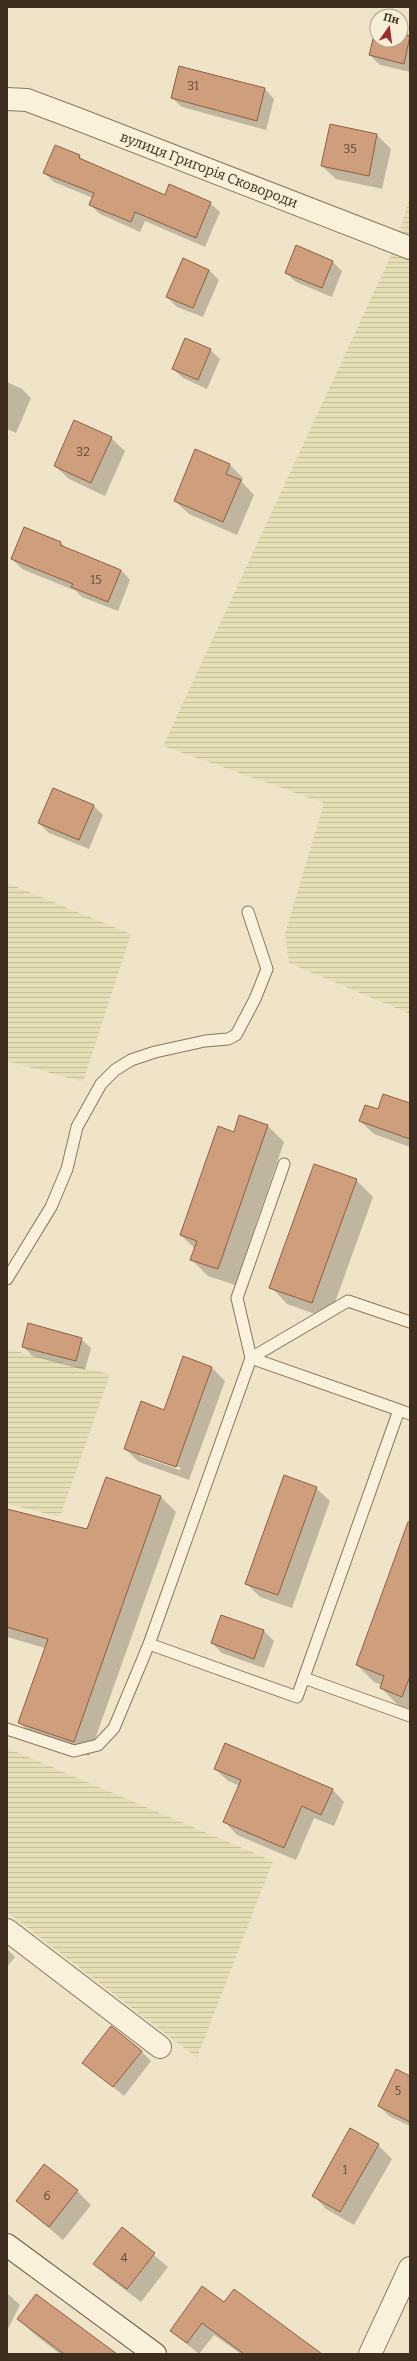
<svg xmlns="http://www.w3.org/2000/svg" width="417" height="2361" font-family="Bitter,serif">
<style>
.farmland{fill:url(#farmland-rules)}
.shadow{fill:#0003;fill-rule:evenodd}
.building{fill:#cf9f7d;stroke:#8d5f41}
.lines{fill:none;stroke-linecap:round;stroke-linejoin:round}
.service-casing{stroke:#8d765c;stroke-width:13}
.minor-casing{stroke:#8d765c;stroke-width:24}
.tertiary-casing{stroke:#8d765c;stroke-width:24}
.secondary-casing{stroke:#6f573f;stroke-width:24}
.service{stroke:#faf1dc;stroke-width:11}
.minor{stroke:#faf1dc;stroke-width:22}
.tertiary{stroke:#faf1dc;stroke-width:22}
.secondary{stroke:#faf1dc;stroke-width:22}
.labels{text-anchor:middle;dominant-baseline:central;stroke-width:3;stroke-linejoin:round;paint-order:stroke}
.number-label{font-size:12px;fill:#624a37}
.street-label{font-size:14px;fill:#3d2e20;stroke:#f7eed8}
</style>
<defs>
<pattern id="farmland-rules" width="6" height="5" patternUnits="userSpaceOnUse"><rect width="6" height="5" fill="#e6deb5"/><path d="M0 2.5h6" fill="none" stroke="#c6bf9b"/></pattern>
</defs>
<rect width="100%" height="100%" fill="#f0e4c8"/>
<path class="farmland" d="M410 196V1014L289 963 285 934 324 803 163 746 387 264 396 243Z
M7 883 131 934 83 1082 7 1061Z
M7 1349 110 1374 60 1517 7 1504Z
M7 1748 273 1861 197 2058 7 1912Z"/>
<path class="shadow" d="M377 28V40H401V34L410 37V72L380 65 370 55Z
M265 89 274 99 266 130 182 107 172 98Z
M331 126 377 135 391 149 382 189 336 179 322 166Z
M79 156 85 162 165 196 210 203 220 212 205 247 145 221 140 232 100 214 90 205 93 198 54 182 44 173Z
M184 260 209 270 219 280 203 317 177 307 167 297Z
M333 262 342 271 332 297 296 282 286 273Z
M210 350 220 359 207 389 183 378 173 369Z
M7 382 22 389 31 398 16 433 7 429Z
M111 438 125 451 105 496 69 479 55 466Z
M196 450 230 465 243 478 242 482 254 495 237 535 189 514 175 501Z
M61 543 66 548 121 570 130 580 118 611 82 597 76 591 22 569 12 559Z
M93 805 103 815 89 849 49 833 39 823Z
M410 1104V1147L374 1134 360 1121Z
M268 1126 284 1142 235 1285 208 1276 192 1260 195 1249 181 1235 234 1133Z
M356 1180 373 1197 329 1319 287 1304 271 1287Z
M81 1339 91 1348 85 1370 32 1356 23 1346Z
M211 1367 225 1381 189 1480 139 1462 125 1449ZM140 1454 181 1468 180 1470 140 1456Z
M106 1478 161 1497 176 1512 89 1756 34 1737 19 1722 45 1648 7 1637V1510L88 1530Z
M316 1488 330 1501 292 1608 260 1597 246 1583Z
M410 1518V1709L398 1705 381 1688 382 1685 374 1682 357 1665Z
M222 1616 264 1631 274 1641 264 1668 222 1653 212 1643Z
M215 1769 332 1789 344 1802 334 1826 314 1818 296 1860 237 1835 225 1822 240 1786 228 1781Z
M7 1949 15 1957 7 1967Z
M142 2052 151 2061 124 2096 83 2062Z
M410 2077V2126L389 2116 379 2106Z
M350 2129 378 2145 392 2159 354 2225 326 2209 313 2195Z
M77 2191 91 2205 63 2240 17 2201Z
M122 2228 168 2267 141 2302 108 2277 95 2264Z
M7 2293 20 2305 7 2331Z
M224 2304 321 2354H241L214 2335 199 2354 171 2331Z
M18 2319 115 2354H60L34 2334Z"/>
<path class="building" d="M376 27 377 40H401V33L410 36 404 64 369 55Z
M179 66 265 88 257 121 171 98Z
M330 124 377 134 369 176 321 166Z
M55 145 80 155 79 158 165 195 169 184 211 202 196 238 135 212 131 222 89 205 94 193 43 173Z
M296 245 333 261 322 288 285 273Z
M183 258 209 270 193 308 166 297Z
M185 338 211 349 198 380 172 369Z
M74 420 112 437 91 483 54 466Z
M195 449 230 464 226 474 241 480 223 522 174 501Z
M24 527 61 542 60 545 121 570 108 602 71 587 73 584 11 559Z
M53 788 94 805 79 840 38 823Z
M383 1094 410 1103V1139L359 1121 365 1105 378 1109Z
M239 1115 268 1125 218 1269 190 1260 197 1241 180 1235 218 1126 234 1132Z
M314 1164 357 1179 312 1303 269 1288Z
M28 1323 82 1338 76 1361 22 1347Z
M183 1356 212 1367 176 1467 124 1449 141 1401 164 1410Z
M284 1475 317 1487 278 1595 245 1584Z
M106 1477 161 1496 74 1742 18 1723 48 1639 7 1627V1509L87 1529Z
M408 1522H410V1676L402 1697 380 1688 384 1676 356 1665Z
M221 1615 264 1630 254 1659 211 1643Z
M225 1743 333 1789 321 1815 302 1806 284 1848 223 1822 241 1780 214 1769Z
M111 2026 142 2051 113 2087 82 2063Z
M396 2069 410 2076V2122L378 2106Z
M350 2128 379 2144 340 2212 312 2196Z
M44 2164 78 2190 49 2227 16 2201Z
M122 2227 155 2253 127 2289 93 2264Z
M202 2286 224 2302 234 2289 322 2354H244L202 2323 187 2343 170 2331Z
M36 2294 117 2354H64L17 2319Z"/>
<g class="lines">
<g class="service-casing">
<path id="service" d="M284 1164 237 1298 251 1358 348 1301 410 1322
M7 1279 51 1207 67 1169 77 1127 101 1084 115 1070 131 1060 155 1052 205 1041 228 1039 236 1035 255 999 267 969 248 912
M399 1410 297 1697 149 1644 251 1358 399 1410 410 1414
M304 1678 410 1716
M7 1729 74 1751 98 1745 114 1728 149 1644"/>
</g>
<g class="minor-casing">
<path id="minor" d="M7 99 27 100 75 118 410 248
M7 1930 160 2047"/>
</g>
<g class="tertiary-casing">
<path id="tertiary" d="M370 2354 410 2268"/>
</g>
<g class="secondary-casing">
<path id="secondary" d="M7 2245 155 2354"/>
</g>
<use href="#service" class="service"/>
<use href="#minor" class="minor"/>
<use href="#tertiary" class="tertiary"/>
<use href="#secondary" class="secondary"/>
</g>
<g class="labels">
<g class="number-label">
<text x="193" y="86">31</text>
<text x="350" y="149">35</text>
<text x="83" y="452">32</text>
<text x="96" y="580">15</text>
<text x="398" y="2091">5</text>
<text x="345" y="2170">1</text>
<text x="47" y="2196">6</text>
<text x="124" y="2258">4</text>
</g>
<g class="street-label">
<text transform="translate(209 170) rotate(21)">вулиця Григорія Сковороди</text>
</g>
</g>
<rect width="417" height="2361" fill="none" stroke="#3d2e20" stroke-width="16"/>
<g transform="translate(389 28) rotate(14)"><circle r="19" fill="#f7eed8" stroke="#ada18e"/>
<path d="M0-3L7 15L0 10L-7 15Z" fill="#9e2a2b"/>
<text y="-6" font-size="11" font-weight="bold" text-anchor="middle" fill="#3d2e20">Пн</text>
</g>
</svg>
